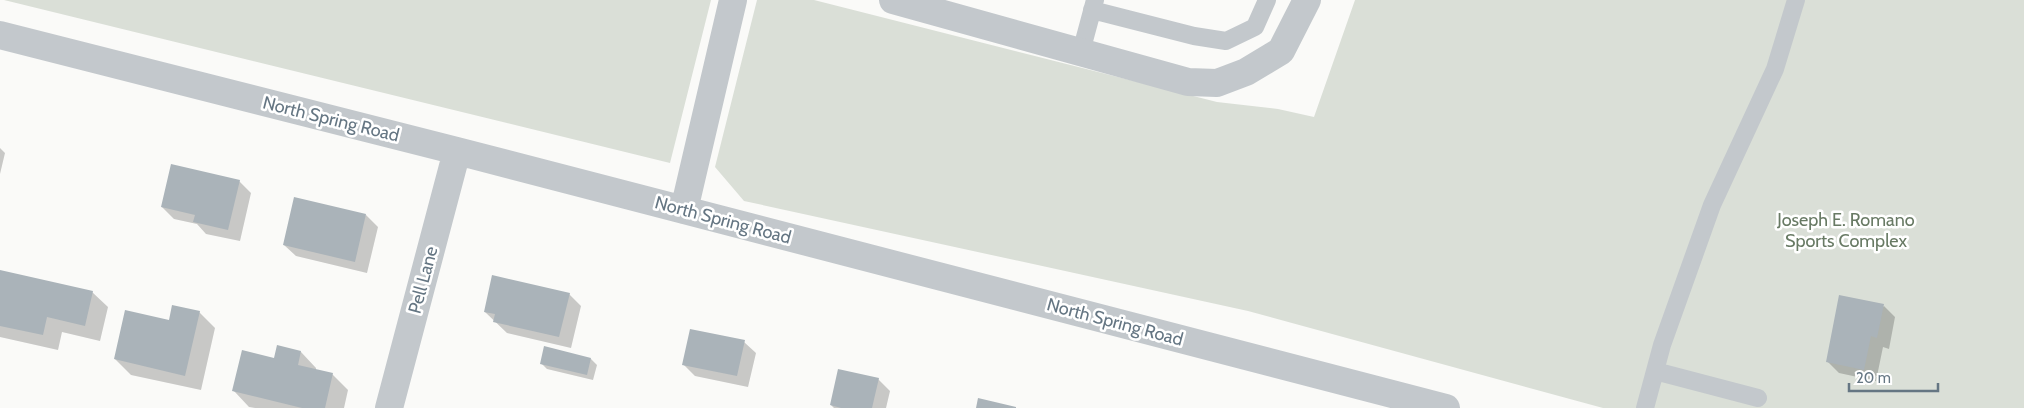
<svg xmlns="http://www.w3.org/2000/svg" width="2024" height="408" font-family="Cabin,sans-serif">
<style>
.green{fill:#dadfd7}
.shadow{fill:#0003}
.building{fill:#aab3b9}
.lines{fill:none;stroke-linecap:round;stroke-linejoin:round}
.service{stroke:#c3c8cc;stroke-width:18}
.minor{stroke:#c3c8cc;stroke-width:28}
.labels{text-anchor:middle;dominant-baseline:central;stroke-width:5;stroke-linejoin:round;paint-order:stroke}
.street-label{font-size:18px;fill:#657683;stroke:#fff}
.park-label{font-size:18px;fill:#687a64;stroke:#fff}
</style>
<rect width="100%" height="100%" fill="#fafaf8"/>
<path class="green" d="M4 0H711L670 163Z
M757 0H814L1217 102 1278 109 1314 117 1355 0H2024V408H1603L1248 311 744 201 715 167Z"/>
<path class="shadow" d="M0 148 5 153 0 174Z
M239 181 251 193 240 241 206 234 197 224 174 219 162 207Z
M366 215 378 227 367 273 296 256 284 245Z
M0 271 92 292 108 307 100 341 62 332 58 350 0 337Z
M569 294 581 306 571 348 507 333 485 312Z
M1884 306 1895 317 1889 349 1883 347 1876 381 1839 373 1827 361Z
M199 312 215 328 201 390 131 375 115 359Z
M744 342 756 353 748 387 695 376 683 364Z
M301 352 316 368V370L332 374 348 390 344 408H255L249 407 234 391 275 360Z
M591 359 597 365 593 380 547 369 541 363Z
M878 379 890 391 886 408H834L831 405Z"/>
<path class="building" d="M171 164 240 180 228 230 193 222 195 215 161 207Z
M294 197 366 214 355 262 283 245Z
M0 270 93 291 85 326 47 317 43 335 0 326Z
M492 275 570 293 559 337 493 322 495 314 484 312Z
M1839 295 1884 304 1877 338 1871 336 1864 370 1826 362Z
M172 305 200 311 185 376 114 359 125 310 169 320Z
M690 329 745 340 737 376 682 365Z
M277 345 301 351 298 365 333 373 325 408H302L232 391 242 350 274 358Z
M544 346 591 358 587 375 540 364Z
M838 369 879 378 872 408H841L830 405Z
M978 398 1016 407V408H976Z"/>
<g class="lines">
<path class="service" d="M1092 10 1194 36 1226 41 1255 27 1267 0
M1081 52 1095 0
M1655 371 1758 398
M1645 408 1662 345 1712 205 1775 69 1796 0"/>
<path class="minor" d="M893 0 1188 82 1217 83 1246 72 1281 51 1307 0
M0 35 457 151 1446 408
M684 210 733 0
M389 408 457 151"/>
</g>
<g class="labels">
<g class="street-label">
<text transform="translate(331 119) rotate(14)">North Spring Road</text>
<text transform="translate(723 220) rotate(15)">North Spring Road</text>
<text transform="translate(423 280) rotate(-75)">Pell Lane</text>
<text transform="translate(1115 322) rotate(15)">North Spring Road</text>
</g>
<g class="park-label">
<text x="1846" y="220">Joseph E. Romano<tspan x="1846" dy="21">Sports Complex</tspan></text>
</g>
</g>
<path d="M1849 383v8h89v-8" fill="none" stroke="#657683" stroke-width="2.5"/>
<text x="1856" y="383" font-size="15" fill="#657683" stroke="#ffffff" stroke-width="4" paint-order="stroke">20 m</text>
</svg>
